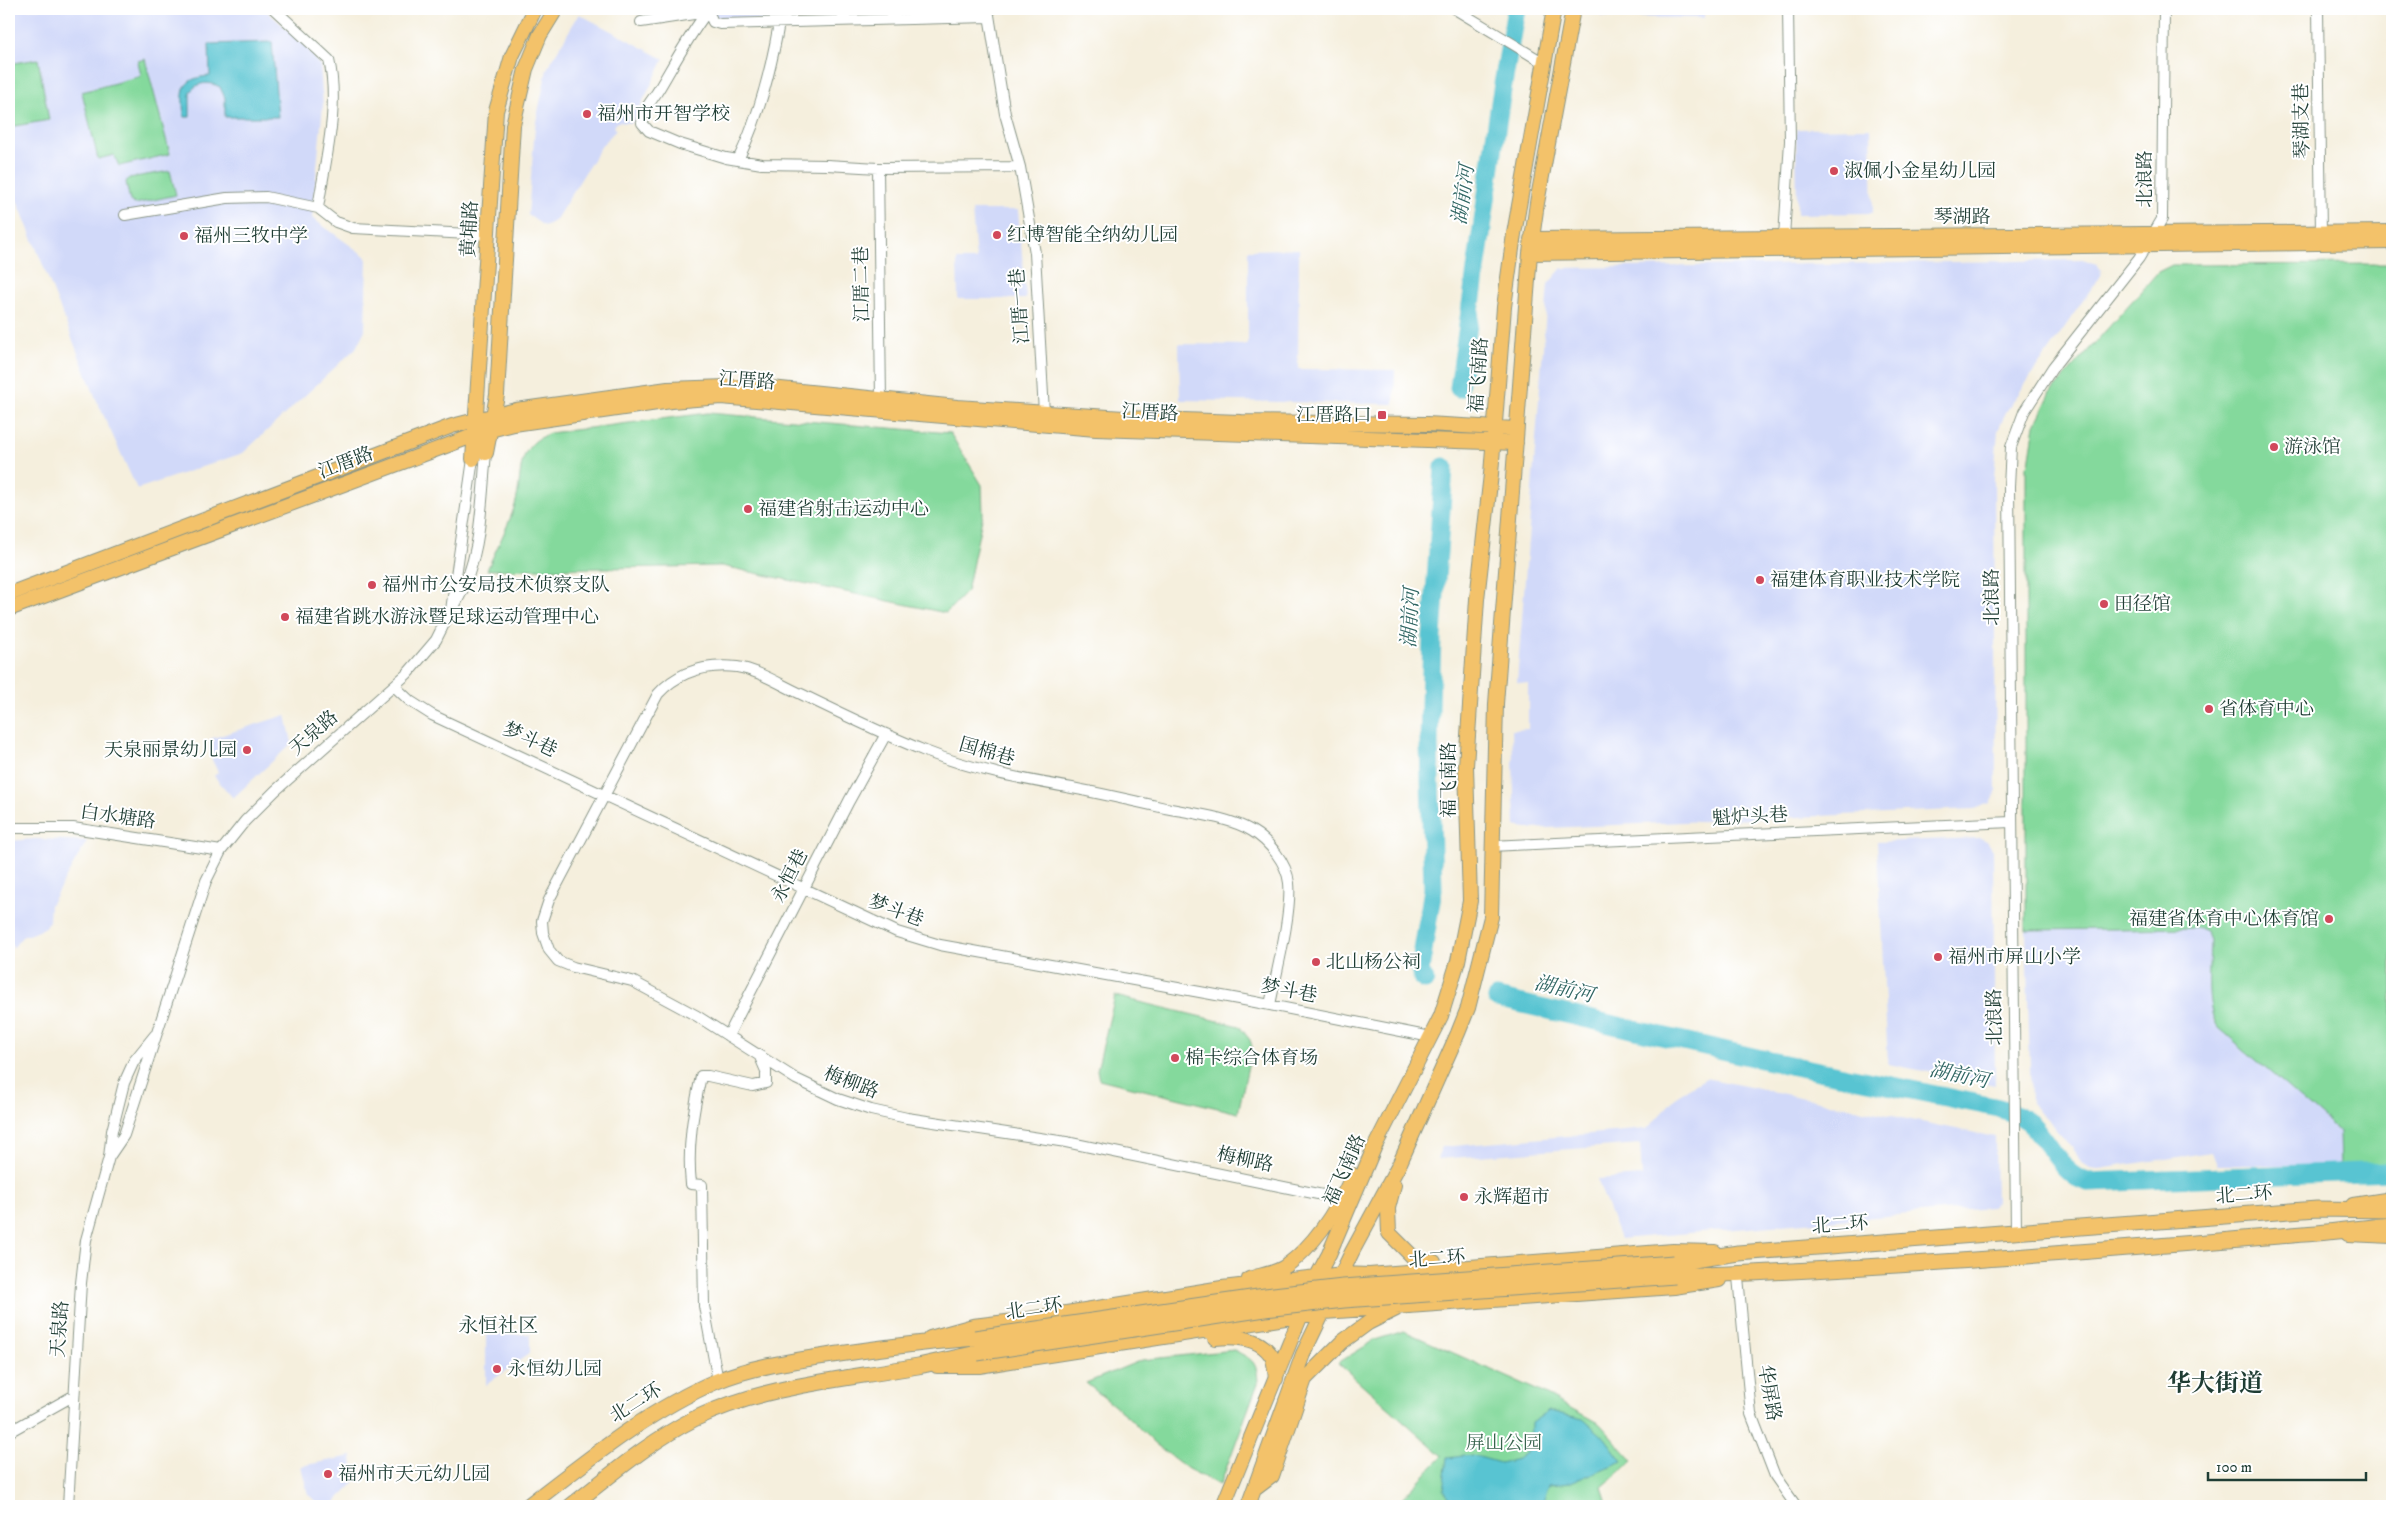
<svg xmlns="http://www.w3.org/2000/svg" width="2401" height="1515" font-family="'IM FELL DW Pica','Noto Serif SC',serif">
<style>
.built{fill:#d1d9f9}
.green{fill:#84d99c;stroke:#528b68}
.water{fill:#58c4d2;stroke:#3c8083}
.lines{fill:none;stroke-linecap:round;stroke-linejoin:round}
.river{stroke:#58c4d2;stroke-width:19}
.minor-casing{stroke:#8a9688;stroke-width:12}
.major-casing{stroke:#8a9688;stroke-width:16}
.highway-casing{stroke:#8a9688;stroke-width:17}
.minor{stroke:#fff;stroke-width:10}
.major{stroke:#f3c26a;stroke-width:14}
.highway{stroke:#f3c26a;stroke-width:15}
.highway-bridge-casing{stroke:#8a9688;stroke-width:17;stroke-linecap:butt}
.highway-bridge{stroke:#f3c26a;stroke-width:15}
.poi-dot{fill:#d1495b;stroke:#fff;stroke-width:2}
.labels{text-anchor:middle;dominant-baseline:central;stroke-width:4;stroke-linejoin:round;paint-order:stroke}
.poi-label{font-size:19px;fill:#1f3d34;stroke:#fff;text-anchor:start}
.street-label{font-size:19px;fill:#1f3d34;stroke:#fff}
.park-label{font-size:19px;fill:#38644e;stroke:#fff}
.water-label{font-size:20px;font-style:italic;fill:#306663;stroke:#fff}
.neighbourhood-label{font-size:20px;fill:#1f3d34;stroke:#fff}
.district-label{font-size:24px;font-weight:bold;fill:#1f3d34;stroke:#fff}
</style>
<rect width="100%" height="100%" fill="#fff"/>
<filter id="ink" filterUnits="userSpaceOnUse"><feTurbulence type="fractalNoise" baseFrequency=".02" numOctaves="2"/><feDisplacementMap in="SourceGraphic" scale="10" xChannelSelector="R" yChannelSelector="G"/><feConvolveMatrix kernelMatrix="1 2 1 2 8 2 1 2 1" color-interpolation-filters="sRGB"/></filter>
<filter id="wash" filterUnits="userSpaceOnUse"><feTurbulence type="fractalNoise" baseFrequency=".0096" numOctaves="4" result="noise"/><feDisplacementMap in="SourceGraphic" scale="20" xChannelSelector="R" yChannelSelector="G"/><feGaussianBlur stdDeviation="1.12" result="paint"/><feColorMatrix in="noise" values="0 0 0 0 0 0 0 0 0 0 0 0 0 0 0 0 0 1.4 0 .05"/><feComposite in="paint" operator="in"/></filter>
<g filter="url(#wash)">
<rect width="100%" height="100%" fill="#f5efdd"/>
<path class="built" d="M9 9H264L305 45 320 65 323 105 312 218 365 256 367 260 365 330 356 348 243 453 137 489 97 401 9 180Z
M710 9H823L824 19 726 21 716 19Z
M1603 9H1704V18L1601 17Z
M579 14 664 59 632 123 617 122 613 127 616 130 602 145 555 221 544 226 528 215 535 127 547 69Z
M1871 128 1873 213 1797 214 1796 129Z
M972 210H1018L1026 299H958L957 260H976Z
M1299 249 1298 369 1395 370 1394 404 1180 400 1179 344 1248 345V250Z
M2083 260 2097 264 2101 270 2100 276 2006 412 1998 431 1994 477 1996 793 1990 803 1974 809 1527 829 1515 826 1512 730 1528 729V684L1517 682 1548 284 1562 268Z
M286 715 292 743 233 798 214 776 218 772 211 758 210 739Z
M1980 838 1987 841 1993 850 1995 1085 1888 1064 1877 842Z
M36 839 87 841 50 905 49 921 45 927 39 931 22 937 13 948 9 940V841Z
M2199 928 2206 931 2210 940V1003L2214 1021 2218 1027 2339 1132 2340 1165H2217L2212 1152 2098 1169 2090 1168 2084 1164 2054 1126 2031 1103 2026 930Z
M1706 1078 1995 1137 1996 1203 1990 1207 1620 1239 1597 1179 1642 1176 1640 1144 1437 1159 1442 1147 1647 1129 1679 1094Z
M530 1334V1353L486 1385V1335Z
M352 1456 354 1483 331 1506H320L308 1494 301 1466Z"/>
<path class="green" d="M38 59 49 120 9 127V64Z
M145 59 170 154 119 166 114 155 98 159 82 92 141 76 138 61Z
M170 171 176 195 135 204 130 201 126 182 129 178Z
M2392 264V1164L2340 1165 2339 1132 2218 1027C2204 1006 2210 965 2210 940L2206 931 2199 928 2026 930V466L2029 463 2035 425 2051 392 2158 272 2172 265Z
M708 413 950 433 982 485 983 514 967 591 946 613 722 566 487 570C496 549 508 527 515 505 524 476 513 447 550 433Z
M1115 996 1239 1026 1250 1040 1252 1047 1238 1113 1099 1079 1097 1070Z
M1404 1331 1541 1392 1600 1424 1633 1461 1602 1487 1608 1506H1394L1443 1456 1338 1363 1375 1340Z
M1234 1350C1253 1360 1257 1361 1258 1383L1220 1485 1188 1469 1154 1443 1127 1416 1086 1383 1142 1360Z"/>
<path class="water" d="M272 42 278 117H225V98L220 87C208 81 198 82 190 92V117H184C182 92 179 78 210 76L209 44Z
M1549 1411 1583 1419 1605 1438 1622 1461 1570 1483 1549 1485 1541 1506H1456L1443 1490 1447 1458 1472 1455 1500 1463 1518 1459 1530 1450 1531 1423Z"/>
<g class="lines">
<path class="river" d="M1459 388 1501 96 1516 9
M1425 980 1422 977 1420 969 1433 889 1429 743 1432 636 1444 467
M1497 998 1770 1061 1999 1108C2011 1112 2024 1117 2033 1126 2051 1145 2061 1173 2087 1182L2392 1171"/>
</g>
</g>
<g filter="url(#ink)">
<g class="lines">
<g class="minor-casing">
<path id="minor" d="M274 9 329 60C340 107 325 161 318 208
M707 9 713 22 720 24 989 17
M988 9 1005 114 1020 167 1035 253 1044 413
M1455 9 1544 63
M2318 9 2321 233
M707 12C688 37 675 62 659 89 652 101 643 108 642 123L649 131 680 144 726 158 762 164 827 165 878 168 1020 167
M641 22 707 12
M738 160C759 117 771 70 779 23
M878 168 881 400
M125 215 227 198 266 197 318 208 336 222 353 228 489 235
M1784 237 1790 141 1788 9
M456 603C482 558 481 504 486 453
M394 686 410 701 432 715 897 932 940 945 1255 1002 1431 1037
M9 828H73L221 851
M1491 846 2011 822
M1270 1005C1276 974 1292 913 1289 883 1287 863 1269 841 1252 831 1229 817 1191 813 1165 808 1134 801 1103 794 1072 788 1022 779 973 770 925 751 883 734 842 714 801 694 781 685 758 670 737 667 707 664 679 671 658 694L549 900 542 921 543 933 549 950 558 961 573 967 632 981 697 1016 796 1079 838 1099 871 1110 907 1118 1066 1142 1342 1199
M728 1036 849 801 886 734
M109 1157 124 1135 206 881 221 851 245 821 275 791 407 674 436 640 451 610 473 459
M2016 1233 2009 487 2011 447 2024 412 2053 367 2139 258 2162 219 2164 9
M1738 1277 1751 1414 1775 1476 1796 1506
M718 1381 704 1306 702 1185 691 1184C687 1147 693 1113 701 1076H708L753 1086 766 1083V1071L760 1057
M9 1432 73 1396
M68 1506 81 1283 86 1240 109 1157 112 1131 124 1083 134 1061 155 1035"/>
</g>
<g class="major-casing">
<path id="major" d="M1531 239 2392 232
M1530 253 2392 242
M486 453 497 395 513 125 526 69 540 35 556 9
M473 459 496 111 512 56 535 9
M9 594 452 426 516 410 668 389 726 387 771 388 957 407 1124 418 1241 422 1427 424 1516 429
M9 609 486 431 514 424 671 401 721 397 1096 429 1516 443
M1394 1185 1388 1208 1389 1233 1418 1262H1434
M2353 1205 2392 1199
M2348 1234 2392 1236
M1249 1279C1260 1275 1277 1273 1286 1266 1316 1244 1338 1208 1353 1175
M930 1338 973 1326 1023 1320 1222 1288 1343 1274 1369 1275 1673 1251 1715 1252
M1215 1338C1234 1336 1259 1337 1271 1355 1275 1361 1275 1372 1276 1379
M937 1366H979L1324 1312 1674 1287 1719 1280
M1256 1488 1272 1476 1305 1379 1342 1342 1368 1323 1396 1309
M1223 1506 1317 1276 1329 1254 1374 1148 1441 1016 1458 961 1470 901 1466 766 1477 599 1491 474 1504 307 1514 234 1554 9
M1248 1506 1303 1354 1352 1252 1399 1165 1458 1033 1468 1008 1491 917 1496 704 1530 253 1537 203 1573 9"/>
</g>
<g class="highway-casing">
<path id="highway" d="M1674 1263 1738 1253 2317 1209 2392 1210
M1675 1276C1889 1269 2103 1250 2317 1233 2342 1231 2367 1227 2392 1225
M528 1506C588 1460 647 1411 717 1381 754 1366 793 1361 832 1355 879 1348 927 1342 975 1338
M571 1506C610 1476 650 1441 694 1419 765 1385 842 1380 918 1366 938 1362 957 1357 977 1353"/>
</g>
<use href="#minor" class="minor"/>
<use href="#major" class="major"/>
<use href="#highway" class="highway"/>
<g class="highway-bridge-casing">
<path id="highway-bridge" d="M975 1338 1265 1296 1343 1287 1674 1263
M977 1353 1265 1309 1344 1300 1675 1276"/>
</g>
<use href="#highway-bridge" class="highway-bridge"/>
</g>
</g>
<g class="poi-dot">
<circle cx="587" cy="114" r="5"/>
<circle cx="1834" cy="171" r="5"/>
<circle cx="997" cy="235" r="5"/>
<circle cx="184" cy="236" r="5"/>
<rect x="1377" y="410" width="10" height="10" rx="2.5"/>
<circle cx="2274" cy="447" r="5"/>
<circle cx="748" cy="509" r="5"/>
<circle cx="1760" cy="580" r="5"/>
<circle cx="372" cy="585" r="5"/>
<circle cx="2104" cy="604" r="5"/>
<circle cx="285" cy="617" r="5"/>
<circle cx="2209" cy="709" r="5"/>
<circle cx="247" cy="750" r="5"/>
<circle cx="2329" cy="919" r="5"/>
<circle cx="1938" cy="957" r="5"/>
<circle cx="1316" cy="962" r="5"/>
<circle cx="1175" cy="1058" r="5"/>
<circle cx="1464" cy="1197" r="5"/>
<circle cx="497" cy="1369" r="5"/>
<circle cx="328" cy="1474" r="5"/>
</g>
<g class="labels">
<g class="poi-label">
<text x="597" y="114">福州市开智学校</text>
<text x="1844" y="171">淑佩小金星幼儿园</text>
<text x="1007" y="235">红博智能全纳幼儿园</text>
<text x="194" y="236">福州三牧中学</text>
<text x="1372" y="415" text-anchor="end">江厝路口</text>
<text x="2284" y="447">游泳馆</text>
<text x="758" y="509">福建省射击运动中心</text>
<text x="1770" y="580">福建体育职业技术学院</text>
<text x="382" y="585">福州市公安局技术侦察支队</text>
<text x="2114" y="604">田径馆</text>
<text x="295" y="617">福建省跳水游泳暨足球运动管理中心</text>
<text x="2219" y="709">省体育中心</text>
<text x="237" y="750" text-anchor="end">天泉丽景幼儿园</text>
<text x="2319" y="919" text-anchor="end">福建省体育中心体育馆</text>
<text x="1948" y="957">福州市屏山小学</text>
<text x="1326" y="962">北山杨公祠</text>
<text x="1185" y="1058">棉卡综合体育场</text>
<text x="1474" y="1197">永辉超市</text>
<text x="507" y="1369">永恒幼儿园</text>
<text x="338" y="1474">福州市天元幼儿园</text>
</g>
<g class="street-label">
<text transform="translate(2302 121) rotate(-91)">琴湖支巷</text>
<text transform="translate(2145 179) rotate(-90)">北浪路</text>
<text x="1962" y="217">琴湖路</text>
<text transform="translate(470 229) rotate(-87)">黄埔路</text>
<text transform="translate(862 284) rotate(-91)">江厝二巷</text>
<text transform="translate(1020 306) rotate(-94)">江厝一巷</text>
<text transform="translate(1479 375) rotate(-86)">福飞南路</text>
<text transform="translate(747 381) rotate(4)">江厝路</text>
<text transform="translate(1150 413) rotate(3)">江厝路</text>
<text transform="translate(346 463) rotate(-21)">江厝路</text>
<text transform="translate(1992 597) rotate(-90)">北浪路</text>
<text transform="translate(314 733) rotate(-41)">天泉路</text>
<text transform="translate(530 740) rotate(25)">梦斗巷</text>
<text transform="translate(987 752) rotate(16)">国棉巷</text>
<text transform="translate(1449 780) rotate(-90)">福飞南路</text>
<text transform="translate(118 817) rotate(8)">白水塘路</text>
<text transform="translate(1750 817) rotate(-3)">魁炉头巷</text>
<text transform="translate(790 876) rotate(-63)">永恒巷</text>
<text transform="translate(896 911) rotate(21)">梦斗巷</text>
<text transform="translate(1289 991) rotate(11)">梦斗巷</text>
<text transform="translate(1995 1017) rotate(-91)">北浪路</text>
<text transform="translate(851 1083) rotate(21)">梅柳路</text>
<text transform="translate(1245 1160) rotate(12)">梅柳路</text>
<text transform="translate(1345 1170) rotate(-66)">福飞南路</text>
<text transform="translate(2244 1195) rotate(-4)">北二环</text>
<text transform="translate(1840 1225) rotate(-4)">北二环</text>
<text transform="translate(1437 1259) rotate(-4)">北二环</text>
<text transform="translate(1034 1309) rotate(-8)">北二环</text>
<text transform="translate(60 1329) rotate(-86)">天泉路</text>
<text transform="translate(1769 1393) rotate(80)">华屏路</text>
<text transform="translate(636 1403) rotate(-32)">北二环</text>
</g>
<g class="park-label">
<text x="1504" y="1443">屏山公园</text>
</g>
<g class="water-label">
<text transform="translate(1464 195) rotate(-82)">湖前河</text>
<text transform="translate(1411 618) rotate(-87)">湖前河</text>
<text transform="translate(1564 990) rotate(13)">湖前河</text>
<text transform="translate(1959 1076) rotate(12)">湖前河</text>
</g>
<g class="neighbourhood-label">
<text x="498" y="1326">永恒社区</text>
</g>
<g class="district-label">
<text x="2215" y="1384">华大街道</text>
</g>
</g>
<rect width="2401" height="1515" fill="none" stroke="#fff" stroke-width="30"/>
<path d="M2208 1472v8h158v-8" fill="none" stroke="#1f3d34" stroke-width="2.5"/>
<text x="2216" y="1472" font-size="15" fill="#1f3d34" stroke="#ffffff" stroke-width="4" paint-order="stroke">100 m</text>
</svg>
